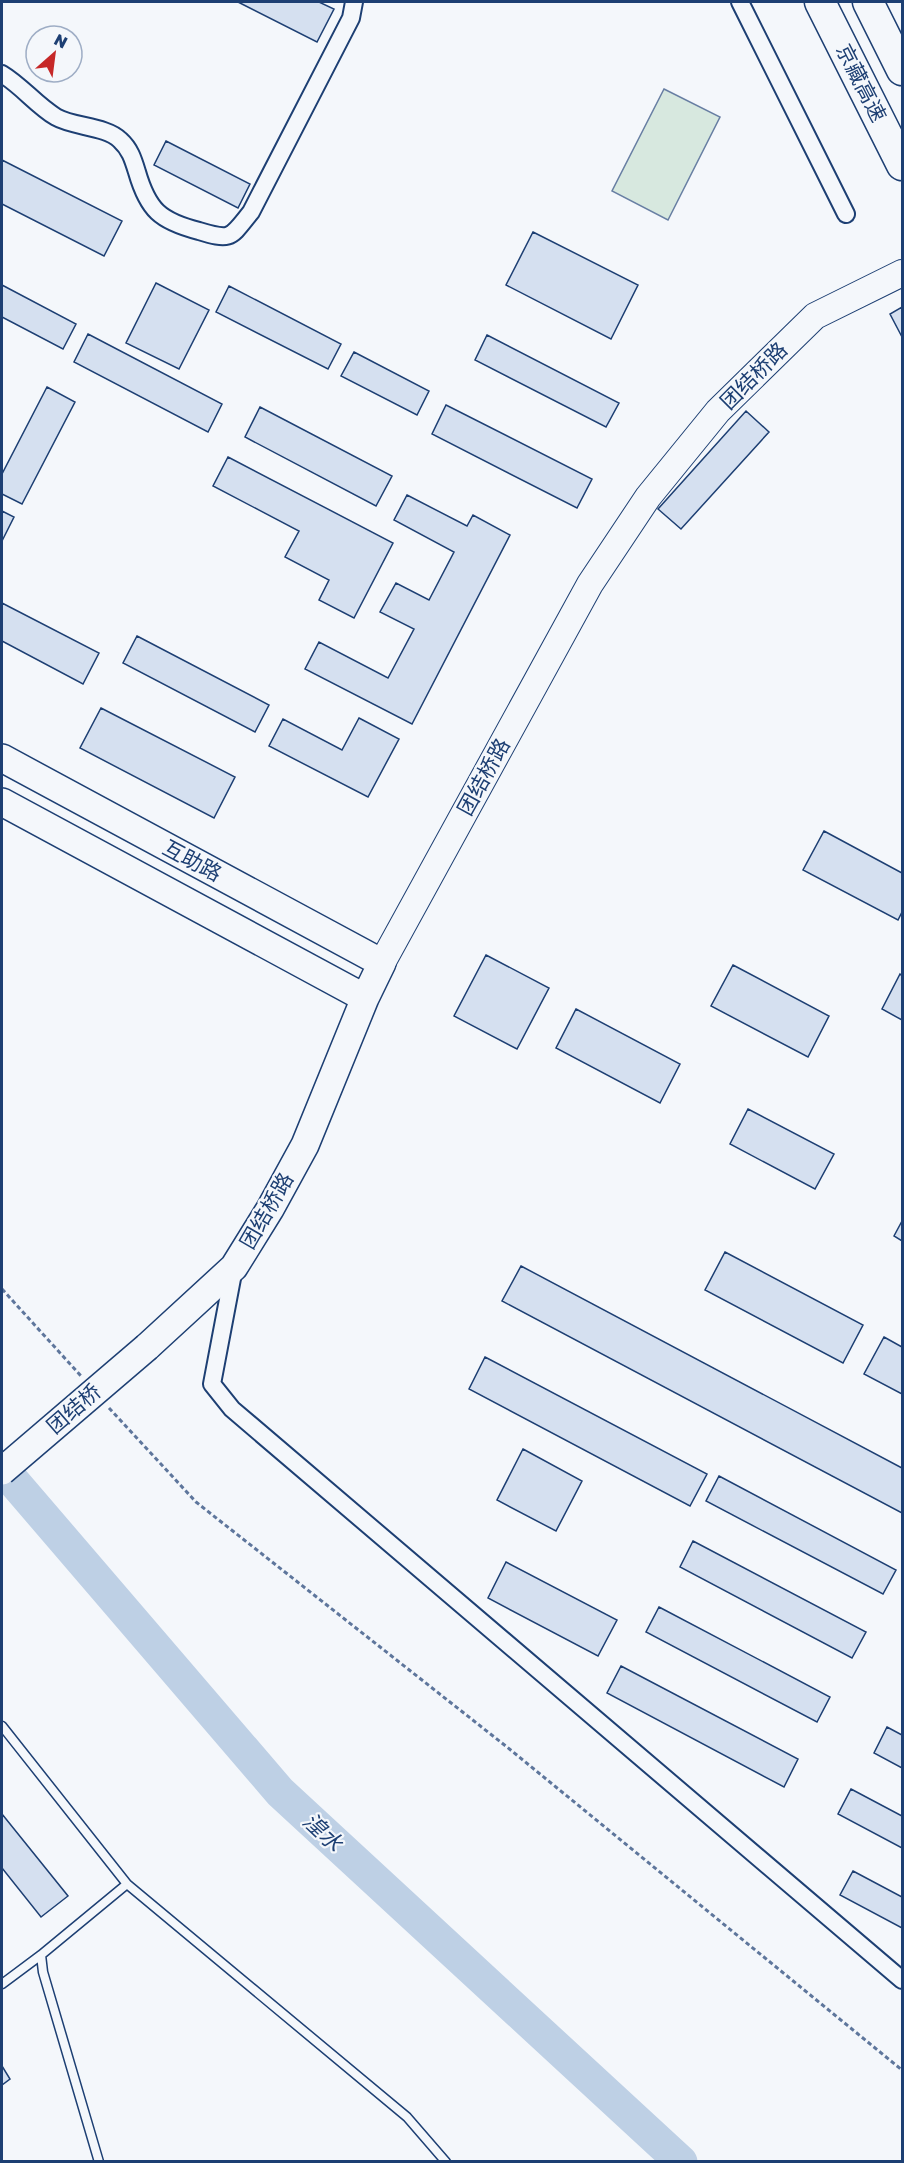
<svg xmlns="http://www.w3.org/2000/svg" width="904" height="2163" font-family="'Golos Text','Noto Sans SC',sans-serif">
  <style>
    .green { fill: #d7e8df; stroke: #687fa3; stroke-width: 1.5 }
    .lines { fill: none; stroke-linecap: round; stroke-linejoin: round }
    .river { stroke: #bed0e5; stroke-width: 33 }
    .building { fill: #d5e0f0; stroke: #1d3f73; stroke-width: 1.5 }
    .service-casing { stroke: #1d3f73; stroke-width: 11 }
    .minor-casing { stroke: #1d3f73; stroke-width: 20 }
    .primary-casing { stroke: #1d3f73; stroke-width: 28 }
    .trunk-casing { stroke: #1d3f73; stroke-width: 30 }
    .motorway-casing { stroke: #1d3f73; stroke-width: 33 }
    .path { stroke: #5e769c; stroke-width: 3; stroke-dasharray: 4.5 3; stroke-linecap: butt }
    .service { stroke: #f4f7fb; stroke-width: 8 }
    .minor { stroke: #f4f7fb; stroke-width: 16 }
    .primary { stroke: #f4f7fb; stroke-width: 26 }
    .trunk { stroke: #f4f7fb; stroke-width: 27 }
    .motorway { stroke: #f4f7fb; stroke-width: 30 }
    .trunk-bridge-casing { stroke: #1d3f73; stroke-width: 30; stroke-linecap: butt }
    .trunk-bridge { stroke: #f4f7fb; stroke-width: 27 }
    .labels { text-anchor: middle; stroke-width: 4.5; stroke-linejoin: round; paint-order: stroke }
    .street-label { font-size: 21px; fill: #1d3f73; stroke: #f4f7fb }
    .water-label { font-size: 22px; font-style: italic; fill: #1d3f73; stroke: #f4f7fb }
  </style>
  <rect width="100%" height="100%" fill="#f4f7fb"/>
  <path class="green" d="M664,89L720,117L668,220L612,191Z"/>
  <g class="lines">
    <path class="river" d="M2,1468L280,1792L681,2162"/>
  </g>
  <path class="building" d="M238,2H319L334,9L317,42Z
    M166,141L250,184L238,208L154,165Z
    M2,160L122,221L104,256L2,204Z
    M533,232L638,285L611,339L506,285Z
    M156,283L209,310L179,369L126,343Z
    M2,285L76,324L63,349L2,317Z
    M229,286L341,344L328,369L216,312Z
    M902,307V337L890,314Z
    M88,334L222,404L208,432L74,362Z
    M487,335L619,403L606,427L475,360Z
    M354,352L429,391L417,415L341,376Z
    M47,387L75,402L22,504L2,494V474Z
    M446,405L592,479L577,508L432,434Z
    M260,407L392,476L376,506L245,437Z
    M746,411L769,432L681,529L658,509Z
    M228,457L393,543L354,618L319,600L329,580L285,557L299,531L213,486Z
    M407,495L467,526L473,515L510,535L412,724L305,669L319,642L388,678L414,629L380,612L396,583L429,600L454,552L394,520Z
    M2,511L14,517L2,541Z
    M2,603L99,653L83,684L2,641Z
    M137,636L269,705L255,732L123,663Z
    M101,708L235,777L214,818L80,748Z
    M359,718L399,739L368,797L269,746L283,719L342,750Z
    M824,831L902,873V912L898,920L803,870Z
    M486,955L549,988L517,1049L454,1016Z
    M733,965L829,1016L808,1057L711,1006Z
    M900,974L902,976V1020L882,1009Z
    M576,1009L680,1064L660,1103L556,1048Z
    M748,1109L834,1154L815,1189L730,1144Z
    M902,1221V1241L894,1236Z
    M725,1252L863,1325L843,1363L705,1290Z
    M521,1266L902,1468V1513L502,1301Z
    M884,1337L902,1347V1394L864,1374Z
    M485,1357L707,1474L690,1506L469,1389Z
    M523,1449L582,1481L556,1531L497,1500Z
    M719,1476L896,1570L883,1594L706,1501Z
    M693,1541L866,1632L852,1658L680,1567Z
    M506,1562L617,1620L598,1656L488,1598Z
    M659,1607L830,1697L817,1722L646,1632Z
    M621,1666L798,1759L784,1787L607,1693Z
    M887,1727L902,1735V1768L874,1753Z
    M851,1789L902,1816V1848L838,1814Z
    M2,1814L68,1896L41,1917L2,1868Z
    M853,1871L902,1897V1928L840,1895Z
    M2,2066L10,2079L2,2085Z"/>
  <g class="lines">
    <g class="service-casing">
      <path id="service" d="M2,1726L127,1884L407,2117L446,2162
        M2,1984L41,1955
        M99,2162L43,1972L41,1955L127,1884"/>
    </g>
    <g class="minor-casing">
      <path id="minor" d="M740,2L846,214
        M2,74C22,86 36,105 56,117C73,127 106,126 120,140C130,149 133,159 137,172C148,210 160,221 199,231C232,241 230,238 251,212L351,18L354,2
        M234,1268L212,1384L232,1409L902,1980"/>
    </g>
    <g class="primary-casing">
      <path id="primary" d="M382,963L590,584L648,497L718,411L815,316L902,273"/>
    </g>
    <g class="trunk-casing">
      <path id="trunk" d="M2,758L382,963L365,998L305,1145L270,1209L234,1267L147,1347
        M2,802L365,998"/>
    </g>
    <g class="motorway-casing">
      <path id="motorway" d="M820,2L902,165
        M868,2L902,70"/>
    </g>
    <path class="path" d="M2,1289L81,1376
      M109,1408L196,1502L507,1747L902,2070"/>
    <use href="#service" class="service"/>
    <use href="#minor" class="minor"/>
    <use href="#primary" class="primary"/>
    <use href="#trunk" class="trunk"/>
    <use href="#motorway" class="motorway"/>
    <g class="trunk-bridge-casing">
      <path id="trunk-bridge" d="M2,1471L147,1347"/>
    </g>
    <use href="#trunk-bridge" class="trunk-bridge"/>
  </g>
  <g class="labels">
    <g class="street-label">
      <text transform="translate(861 83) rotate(63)" y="7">京藏高速</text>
      <text transform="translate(754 376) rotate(-45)" y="7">团结桥路</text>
      <text transform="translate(484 777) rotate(-61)" y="7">团结桥路</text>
      <text transform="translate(192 861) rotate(28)" y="7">互助路</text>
      <text transform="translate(267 1211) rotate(-60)" y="7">团结桥路</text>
      <text transform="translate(74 1409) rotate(-41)" y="7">团结桥</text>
    </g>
    <g class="water-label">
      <text transform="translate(323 1832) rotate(43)" y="8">湟水</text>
    </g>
  </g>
  <rect width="904" height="2163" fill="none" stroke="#1d3f73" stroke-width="6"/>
  <g transform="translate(54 54) rotate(28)"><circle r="28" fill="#f4f7fb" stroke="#9eadc5" stroke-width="1.5"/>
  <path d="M0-4.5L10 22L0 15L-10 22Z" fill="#c62828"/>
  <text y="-9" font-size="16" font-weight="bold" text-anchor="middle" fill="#1d3f73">N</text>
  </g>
</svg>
